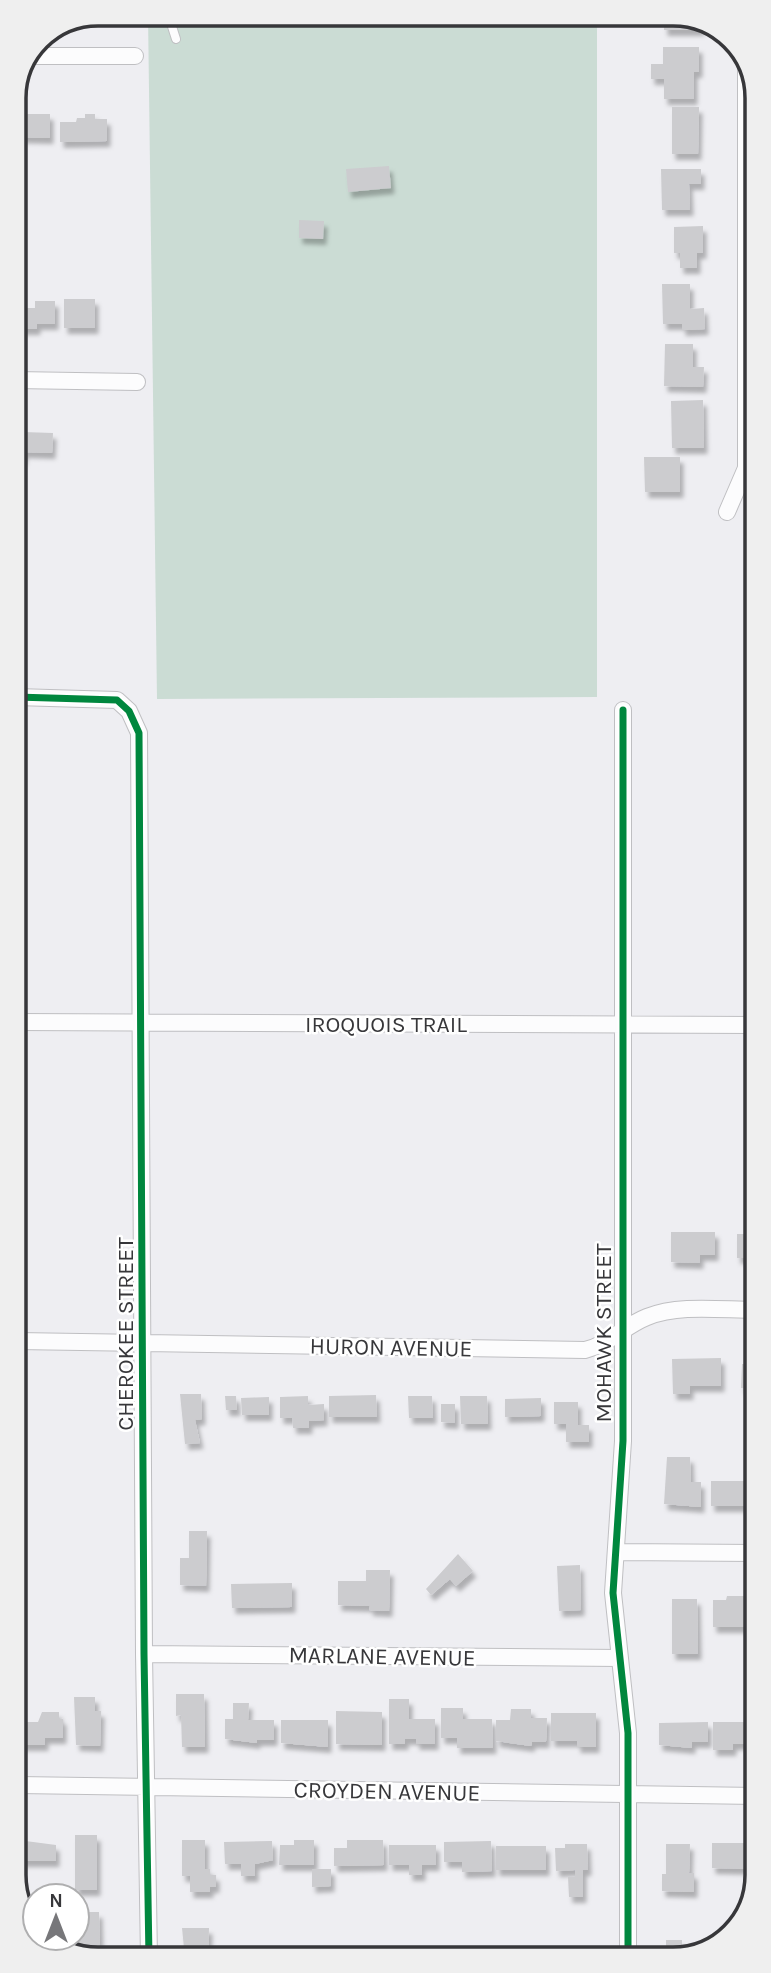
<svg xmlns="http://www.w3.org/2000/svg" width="771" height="1973" font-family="Karla,sans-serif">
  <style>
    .pitch { fill: #cbdcd4 }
    .building { fill: #cccccf; filter: url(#shadow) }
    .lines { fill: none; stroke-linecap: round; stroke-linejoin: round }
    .service-casing { stroke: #bfbfc2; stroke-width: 10 }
    .minor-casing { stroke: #bfbfc2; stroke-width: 18 }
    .service { stroke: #fcfcfd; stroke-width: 8 }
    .minor { stroke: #fcfcfd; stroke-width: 16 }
    .cycleway-casing { stroke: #fff; stroke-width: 11 }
    .cycleway { stroke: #00873e; stroke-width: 7 }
    .labels { text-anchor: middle; stroke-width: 5; stroke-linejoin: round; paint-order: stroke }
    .street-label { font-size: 23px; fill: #37373a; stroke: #fff }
    .rim { fill: none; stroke: #37373a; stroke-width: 3.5 }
  </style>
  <defs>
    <filter id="shadow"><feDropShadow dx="3.5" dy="6" stdDeviation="2" flood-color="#0004"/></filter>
  </defs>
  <rect width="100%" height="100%" fill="#eeeef2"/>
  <path class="pitch" d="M148,14H597V697L157,699Z"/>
  <path class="building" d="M664,14H679L701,23V30H664Z
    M663,47H699V72H694V99H664V79H651V64H663Z
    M672,107H699L698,154H672Z
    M19,114H50V138L14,137V119H19Z
    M85,114H95V119H107V141L60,142V122H76L77,118H85Z
    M389,166L391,188L348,192L346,169Z
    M661,169H701V184H689L690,210H662Z
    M299,220L324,221L323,239L299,238Z
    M703,226V253H697V268H680V253H674V227Z
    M662,284H690V309L704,308L705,329L682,330V324H663Z
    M64,299H95V328H64Z
    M35,301H55V324H37V329H15V308H35Z
    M665,344H693V367H704L703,387L664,386Z
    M703,400L704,448H672L671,401Z
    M23,432L53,433L52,453L24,452L23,460H15V440H23Z
    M644,457H680V492H645Z
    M747,1226H755L756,1264H751V1258H737V1234H747Z
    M671,1232H715V1255H700V1263L671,1262Z
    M721,1358V1386H690V1394H673L672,1359Z
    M742,1364H756V1388H741Z
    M180,1394H201L202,1419L195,1420L200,1443L185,1444Z
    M376,1395L377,1417H329V1396Z
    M225,1396H236L237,1410H226Z
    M308,1396V1405L324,1404V1420L309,1421V1428H293L292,1418H280V1397Z
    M408,1396H432L433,1418H409Z
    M460,1396H487L488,1424H461Z
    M269,1397V1415H242L241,1398Z
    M541,1398V1416L505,1417V1399Z
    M554,1402H578V1425H589V1442H566V1424H554Z
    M441,1404H455V1423L441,1422Z
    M667,1457H690L691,1482H701V1507L664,1504Z
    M711,1481H756V1506H711Z
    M189,1531H207L206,1586L180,1585V1558H189Z
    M458,1554L473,1571L456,1586L450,1579L431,1595L426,1589Z
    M580,1565L581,1610L559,1611L557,1566Z
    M366,1570H390L389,1611L369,1610L370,1606L338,1605V1581H366Z
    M292,1583V1607L232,1608L231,1584Z
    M727,1596H749V1600H756V1627H713V1600H726Z
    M672,1599H697L698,1654H672Z
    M176,1694H204L205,1747H182L181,1715L176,1716Z
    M74,1697H95V1711H101L100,1746L76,1745Z
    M389,1699H409V1719H435V1744H416V1739H405V1744H389Z
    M233,1703H249L248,1720H274V1740H257V1743L225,1739V1719H233Z
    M441,1708H463V1719H492L493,1748H457V1738H441Z
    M511,1709H531V1718H547L546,1742H532L531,1746L496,1741V1720H510Z
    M336,1711L382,1712V1745L336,1744Z
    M42,1712H59V1718L63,1719V1738H45V1745H18V1722H38Z
    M551,1713H596V1747H577V1741H551Z
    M281,1720H328V1747L281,1743Z
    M708,1722V1742H692V1748L659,1745V1723Z
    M713,1722H757V1744H733V1750H713Z
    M75,1835H97V1890H75Z
    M18,1840L56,1845V1861H18Z
    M182,1840H205V1869H210V1875H216V1887H210V1892H190V1876H182Z
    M294,1840H314V1865H279L280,1845H294Z
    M347,1840H383L384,1865L334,1866V1848H347Z
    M272,1841L273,1860L255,1864V1876H241V1864H225L224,1842Z
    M491,1841L492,1871L462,1872V1862H444V1842Z
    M712,1843H757V1869L712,1868Z
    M565,1844H587L588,1870H583V1897H569L568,1877H575V1870L556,1871L555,1848H565Z
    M666,1844H690L689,1873H694V1892L662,1891V1874H666Z
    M389,1845H436V1865H422V1875H409V1865H389Z
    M496,1846H546V1870H496Z
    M312,1869H331V1886L312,1887Z
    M77,1912H99L100,1949H95V1959L75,1952Z
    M182,1928H209L208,1958H185Z
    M666,1940H682V1955H666Z
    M313,1946H327L328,1957H313Z
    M262,1952V1958H227V1953Z"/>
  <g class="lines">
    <g class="service-casing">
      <path id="service" d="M168,14L176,39"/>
    </g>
    <g class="minor-casing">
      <path id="minor" d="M31,56H135
        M15,380L137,382
        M727,512L746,468V62
        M16,697L117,700L129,711L139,733L144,1654L149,1958
        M623,710V1441L613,1593L628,1733V1955
        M16,1022L755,1025
        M17,1341L585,1350C610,1344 624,1326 647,1317C679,1304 721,1310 756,1310
        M617,1552L756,1553
        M144,1654L620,1658
        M18,1785L757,1796"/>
    </g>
    <use href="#service" class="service"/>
    <use href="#minor" class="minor"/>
    <g class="cycleway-casing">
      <path id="cycleway" d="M16,697L117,700L129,711L139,733L144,1654L149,1958
        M623,710V1441L613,1593L628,1733V1955"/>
    </g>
    <use href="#cycleway" class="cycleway"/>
  </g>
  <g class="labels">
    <g class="street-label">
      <text x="386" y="1032">IROQUOIS TRAIL</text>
      <text transform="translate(603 1333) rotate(-90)" y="8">MOHAWK STREET</text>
      <text transform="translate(125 1334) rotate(-90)" y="8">CHEROKEE STREET</text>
      <text transform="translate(391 1347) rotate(1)" y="8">HURON AVENUE</text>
      <text transform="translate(382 1656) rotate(1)" y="8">MARLANE AVENUE</text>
      <text transform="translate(387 1791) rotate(1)" y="8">CROYDEN AVENUE</text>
    </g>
  </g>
  <path d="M0 0H771V1973H0ZM98 26H673A72 72 0 0 1 745 98V1875A72 72 0 0 1 673 1947H98A72 72 0 0 1 26 1875V98A72 72 0 0 1 98 26Z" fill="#efefef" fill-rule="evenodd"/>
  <path class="rim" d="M98 26H673A72 72 0 0 1 745 98V1875A72 72 0 0 1 673 1947H98A72 72 0 0 1 26 1875V98A72 72 0 0 1 98 26Z"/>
  <g transform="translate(56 1917)"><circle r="33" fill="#ffffff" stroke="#afafb0" stroke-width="2"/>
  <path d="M0-5L12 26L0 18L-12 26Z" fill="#77777a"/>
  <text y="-10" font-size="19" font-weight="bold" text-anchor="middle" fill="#37373a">N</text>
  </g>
</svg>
